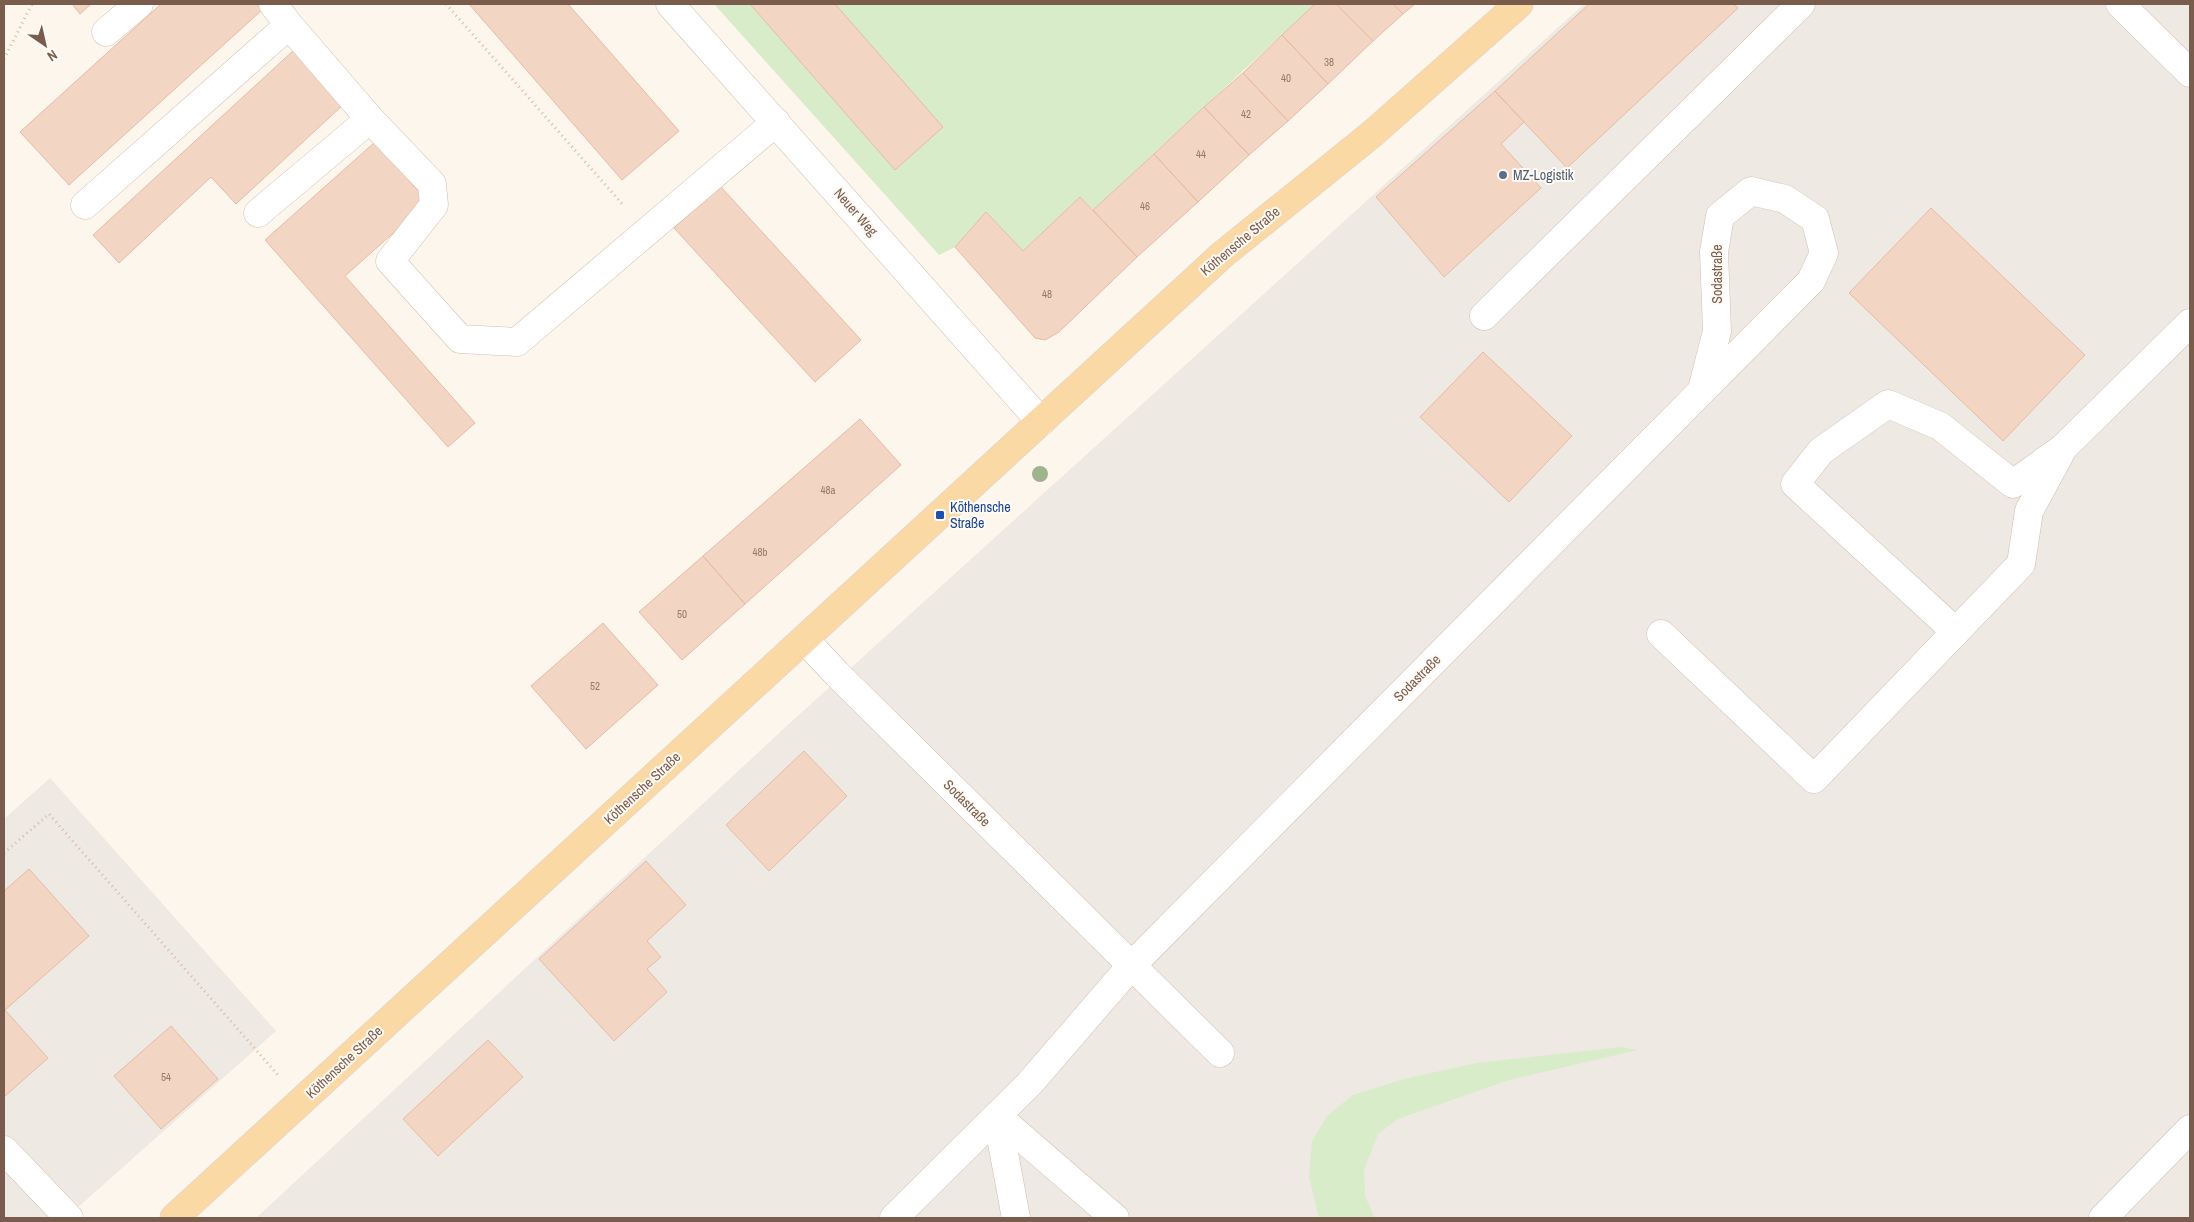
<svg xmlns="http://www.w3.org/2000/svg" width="2194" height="1222" font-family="'Archivo Narrow',sans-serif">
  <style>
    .industrial { fill: #efe9e4 }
    .green { fill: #d8ecc9 }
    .building { fill: #f3d5c3; stroke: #e6bba3 }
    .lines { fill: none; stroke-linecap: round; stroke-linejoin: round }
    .minor-casing { stroke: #d1beb0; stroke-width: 29 }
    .major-casing { stroke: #dad1cd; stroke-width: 29 }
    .path { stroke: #d9b8a5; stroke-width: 3; stroke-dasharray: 1 4; stroke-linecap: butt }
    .minor { stroke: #fff; stroke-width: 28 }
    .major { stroke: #fbd9a5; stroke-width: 28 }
    .tree { fill: #a0b28e }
    .service-dot { fill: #5c6f8a; stroke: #fffaf3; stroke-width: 2 }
    .transit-dot { fill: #1a4fb4; stroke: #fffaf3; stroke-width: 2 }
    .labels { text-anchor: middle; stroke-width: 4; stroke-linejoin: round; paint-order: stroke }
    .number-label { font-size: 11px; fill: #987a6a }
    .service-label { font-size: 14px; fill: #4e5e75; stroke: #fffaf3; text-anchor: start }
    .street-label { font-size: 14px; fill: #7a5c4d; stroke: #fffaf3 }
    .transit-label { font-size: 14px; fill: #164399; stroke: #fffaf3; text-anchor: start }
  </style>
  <rect width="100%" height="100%" fill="#fdf6ec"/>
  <path class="industrial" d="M1584,4H2190V1218H256L791,722Z
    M50,778L276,1031L66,1218H4V819Z"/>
  <path class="green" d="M714,4H1315L1093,210L1080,197L1023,251L986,212L955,247L939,255Z
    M1621,1047L1638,1050L1509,1080L1398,1119L1378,1134L1364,1170L1365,1196L1375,1218H1319L1309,1177L1312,1141L1327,1116L1353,1095L1404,1079L1476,1063Z"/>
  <path class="building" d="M72,4H91L80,14Z
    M161,4H256L262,10L69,185L20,132Z
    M469,4H568L679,131L622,180Z
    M750,4H835L943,127L895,170Z
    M1315,4H1336L1373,41L1328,84L1282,35Z
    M1336,4H1393L1403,14L1373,41Z
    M1393,4H1415L1403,14Z
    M1589,4H1734L1738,8L1567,168L1495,91Z
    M1282,35L1328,84L1288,121L1243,73Z
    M294,50L344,104L236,204L211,177L119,263L93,235Z
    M1243,73L1288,121L1249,155L1204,107Z
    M1495,91L1524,122L1501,144L1541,188L1444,277L1376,197Z
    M1204,107L1249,155L1198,202L1154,154Z
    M375,142L428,202L345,276L475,423L448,447L265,240Z
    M1154,154L1198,202L1137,257L1093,210Z
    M720,186L861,340L815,382L674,228Z
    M1080,197L1137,257L1059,332L1045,340L1035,338L955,247L986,212L1023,251Z
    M1931,208L2085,355L2003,441L1849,293Z
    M1483,352L1572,436L1509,502L1420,417Z
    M860,419L901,465L745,604L703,556Z
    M703,556L745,604L682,660L639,612Z
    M603,623L658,685L586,749L531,686Z
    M804,751L847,796L769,871L726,825Z
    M646,861L686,905L647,941L661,957L647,969L667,992L614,1041L539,959Z
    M29,869L89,936L5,1010L48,1058L4,1097V891Z
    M171,1026L218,1079L161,1129L114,1076Z
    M488,1040L523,1077L438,1156L403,1119Z"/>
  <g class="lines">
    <g class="minor-casing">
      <path id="minor" d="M670,4L1041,422
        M2120,4L2190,73
        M106,32L139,4
        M370,119L432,184L434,205L390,261L460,339L517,342L776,122
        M85,205L289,25
        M258,213L370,119L289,25L273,4
        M1484,316L1801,4
        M1956,632L1795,484L1821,451L1888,404L1940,426L2013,484L2063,448L2190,323
        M1661,634L1814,779L2021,564L2029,511L2060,454
        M804,639L837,674L1220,1053
        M997,1116L1115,1218
        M997,1116L1016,1218
        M4,1150L69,1218
        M894,1218L1030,1083L1131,966L1811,281L1824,253L1815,219L1785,199L1751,191L1720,216L1714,252L1717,331L1702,390
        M2103,1218L2190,1129"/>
    </g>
    <g class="major-casing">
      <path id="major" d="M174,1218L1222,255L1372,134L1519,4"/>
    </g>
    <path class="path" d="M446,4L624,206
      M4,59L32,4
      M4,853L49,814L278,1075"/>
    <use href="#minor" class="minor"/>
    <use href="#major" class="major"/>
  </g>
  <circle class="tree" cx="1040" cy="474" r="8"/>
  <circle class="service-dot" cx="1503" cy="175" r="5"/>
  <rect class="transit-dot" x="935" y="510" width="10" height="10" rx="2.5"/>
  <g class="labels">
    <g class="number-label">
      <text x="1329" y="66">38</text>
      <text x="1286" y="82">40</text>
      <text x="1246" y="118">42</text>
      <text x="1201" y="158">44</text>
      <text x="1145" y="210">46</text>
      <text x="1047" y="298">48</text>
      <text x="828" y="494">48a</text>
      <text x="760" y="556">48b</text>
      <text x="682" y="618">50</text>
      <text x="595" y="690">52</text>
      <text x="166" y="1081">54</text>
    </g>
    <g class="service-label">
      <text x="1513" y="180">MZ-Logistik</text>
    </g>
    <g class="street-label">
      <text transform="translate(856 212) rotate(49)" y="5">Neuer Weg</text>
      <text transform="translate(1240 241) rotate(-40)" y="5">Köthensche Straße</text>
      <text transform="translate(1717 274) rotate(-90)" y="5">Sodastraße</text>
      <text transform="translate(1417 678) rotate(-45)" y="5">Sodastraße</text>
      <text transform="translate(642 788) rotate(-43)" y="5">Köthensche Straße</text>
      <text transform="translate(967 803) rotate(45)" y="5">Sodastraße</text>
      <text transform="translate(344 1062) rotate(-43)" y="5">Köthensche Straße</text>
    </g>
    <g class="transit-label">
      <text x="950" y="512">Köthensche<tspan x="950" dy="16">Straße</tspan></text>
    </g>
  </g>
  <rect width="2194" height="1222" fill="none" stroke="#7a5c4d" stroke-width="10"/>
  <g transform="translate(45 45) rotate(146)" stroke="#fffaf3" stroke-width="4" paint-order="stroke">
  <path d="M0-4L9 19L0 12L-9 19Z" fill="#7a5c4d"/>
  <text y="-8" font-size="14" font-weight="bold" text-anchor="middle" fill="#7a5c4d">N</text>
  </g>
</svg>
